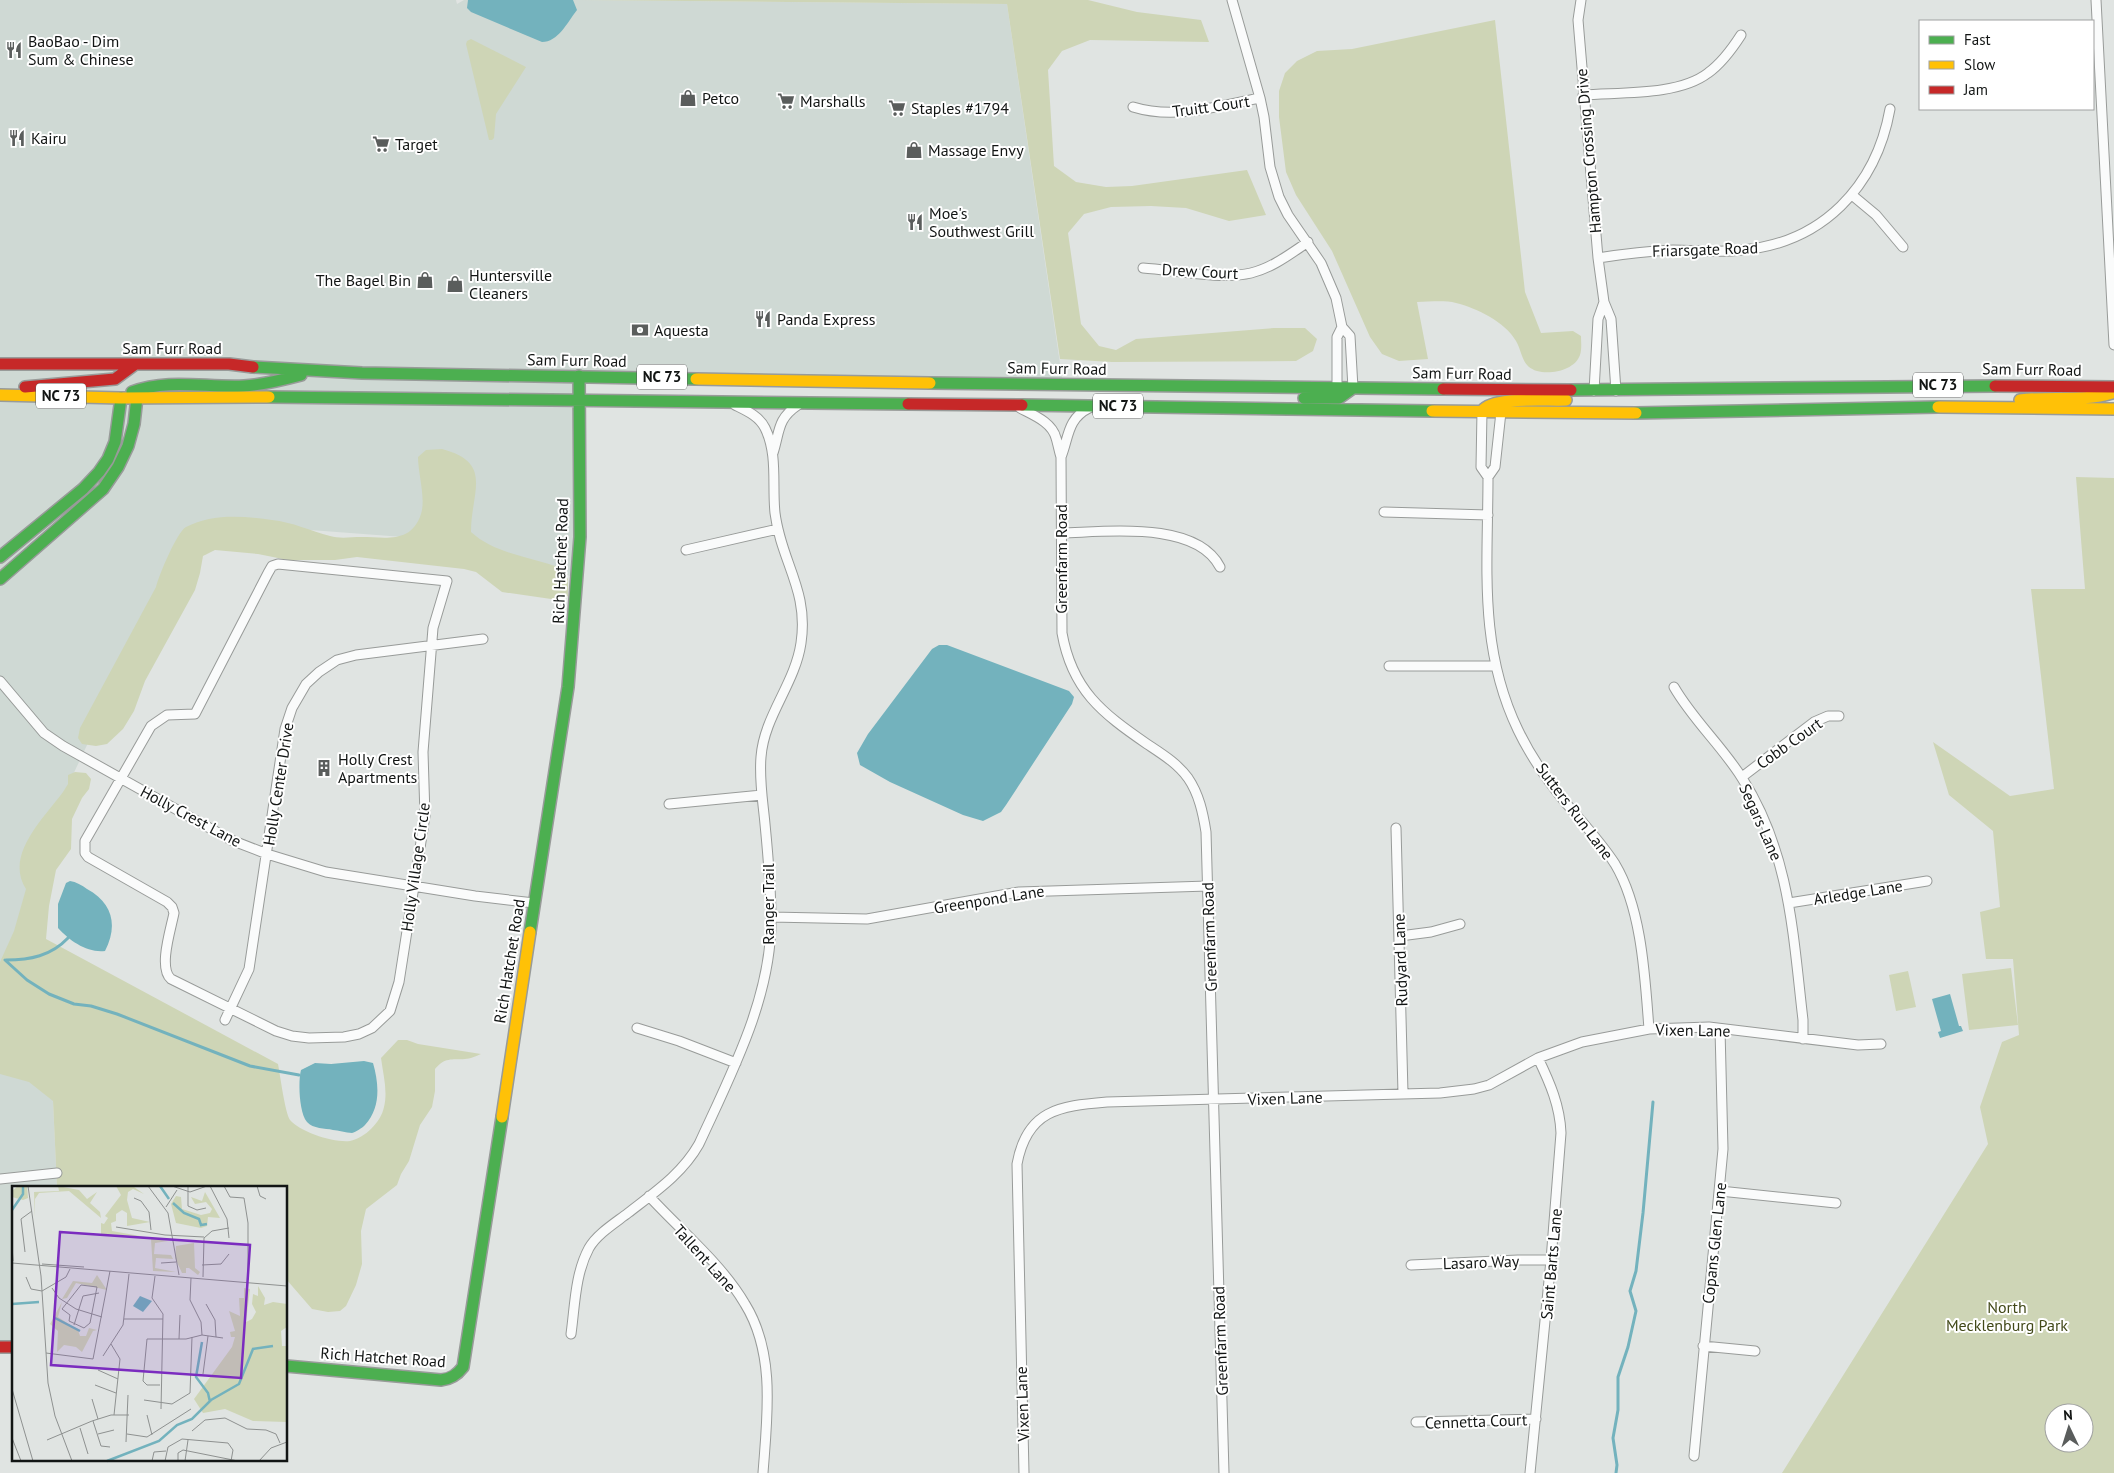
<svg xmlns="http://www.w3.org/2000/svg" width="2114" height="1473" font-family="'PT Sans',sans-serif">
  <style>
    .built { fill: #cfd9d4 }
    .green { fill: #ced5b6; fill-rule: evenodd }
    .water { fill: #73b2bd }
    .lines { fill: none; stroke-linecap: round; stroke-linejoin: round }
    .stream { stroke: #73b2bd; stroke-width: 3 }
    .street-casing { stroke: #989b99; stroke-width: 11 }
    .fast-casing { stroke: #989b99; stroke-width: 14 }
    .slow-casing { stroke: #989b99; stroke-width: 14 }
    .jam-casing { stroke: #989b99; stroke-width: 14 }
    .street { stroke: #fafbfb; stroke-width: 9 }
    .fast { stroke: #4caf50; stroke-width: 11 }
    .slow { stroke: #ffc107; stroke-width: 11 }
    .jam { stroke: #c62828; stroke-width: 11 }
    .labels { text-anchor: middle; stroke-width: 4; stroke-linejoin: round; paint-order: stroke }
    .shield { fill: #fff; stroke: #595b5a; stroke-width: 1 }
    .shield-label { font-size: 15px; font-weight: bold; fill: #121514 }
    .poi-label { font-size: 16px; fill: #121514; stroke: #fff; text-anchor: start }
    .street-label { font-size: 16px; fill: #121514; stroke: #fff }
    .park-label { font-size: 16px; fill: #424919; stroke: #fff }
    .inset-river { fill: none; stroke: #73b2bd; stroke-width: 2.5 }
    .inset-road { fill: none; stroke: #8e9190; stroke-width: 1 }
    .view { fill: #7b2cbf; fill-opacity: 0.15; stroke: #7b2cbf; stroke-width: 2.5 }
    .inset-edge { fill: none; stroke: #121514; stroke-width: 2.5 }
  </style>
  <rect width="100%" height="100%" fill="#e0e4e2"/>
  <path class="built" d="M0,0H456L457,4L464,0H581L1007,4L1063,384L579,376L577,578L456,541L216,523L174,561L70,781L42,868L57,1187H14V1348H0Z"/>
  <path class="green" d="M581,0H1088L1137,12L1201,20L1209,42L1090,40L1062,51L1048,70L1054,166L1076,182L1106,187L1132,186L1247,170L1266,215L1229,221L1186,208L1151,206L1111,207L1084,214L1068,233L1081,324L1099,346L1116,350L1136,339L1274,328H1305L1317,339L1313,351L1296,361L1112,362L1060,359L1007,4Z
    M1495,20L1525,292L1541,333L1573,331L1581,336C1581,341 1582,349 1580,355C1575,370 1551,375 1537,371C1521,366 1523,353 1516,341C1505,322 1477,308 1456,303C1444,300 1429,302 1417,302L1428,359L1399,361L1382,354L1370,337L1332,251L1296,195L1286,172L1279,117V91L1285,73L1297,61L1317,51L1352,49Z
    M471,39L526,67L496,114L494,138L492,140H489L466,44L467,41Z
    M442,449C494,463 471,491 471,532C495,554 531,557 561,568L568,579V596L558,600L502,592L476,572L464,569L357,557L335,560H288L258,554L215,550L203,556L200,573L195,590L145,681L134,711L123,729L107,744L96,746L82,744L78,738L80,728L156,587C159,575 177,532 186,527C212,513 244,516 272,520C292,522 311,531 330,536C340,539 351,537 361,537C386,537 411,544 421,514C426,499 418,473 418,457L426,450Z
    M2076,477L2114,478V1473H1782L1988,1144L1980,1107L2002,1042L2019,1035L2013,959H1986L1980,912L2000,907L1993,831L1949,795L1933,742L2010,796L2054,789L2031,589H2085ZM2054,1413H2084V1443H2054Z
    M75,772L86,773L91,779L89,789L82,798L72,819L71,849L56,870L49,906L46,939L278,1064C280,1074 285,1113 290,1120C300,1132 334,1143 350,1141C365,1138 381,1122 384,1107C388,1091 383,1074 381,1058L398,1040H407L418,1044L481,1054C476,1056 470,1059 465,1059C451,1060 445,1057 435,1069V1091L432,1107L420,1125L409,1161L401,1174L397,1185L366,1209L361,1231L362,1264L356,1285L346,1306L340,1311L328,1312L312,1309L286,1279V1187H57L53,1101L29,1082L0,1074V962L14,931L26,889C4,855 44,818 63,792L68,784V775Z
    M2011,968L2018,1025L1969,1030L1962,974Z
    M1908,971L1916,1007L1896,1011L1889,975Z"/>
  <path class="water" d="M468,0H573L577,10C567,23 558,42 542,42L471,12L467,8Z
    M939,645H947L1069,691L1074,697L1072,704L1006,805L1001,812L983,821L963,815L890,782L860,765L857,753L868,734L932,649Z
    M70,881C76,882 82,885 87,889C113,903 118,926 105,951C87,953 70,941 58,928V904L66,883Z
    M1950,994L1959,1026H1961L1963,1031L1940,1038L1938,1032L1941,1031L1932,999Z
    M364,1061L373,1063C379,1084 381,1108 365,1125C362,1128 356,1132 352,1133C346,1133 338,1130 333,1130C325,1128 313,1129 307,1122C299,1113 298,1081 301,1070L315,1063L331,1064Z"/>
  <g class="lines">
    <path class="stream" d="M5,960L27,980L49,994L74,1004L91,1006L117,1014L250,1066L299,1075
      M6,960C30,960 51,956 68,938
      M1616,1473L1617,1465L1613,1438L1618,1410V1377L1628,1347L1636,1311L1630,1291L1636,1271L1643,1213L1653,1102"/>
    <g class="street-casing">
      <path id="street" d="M1232,0L1260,98L1264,117L1270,167L1279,197L1288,215L1321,263L1336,298L1342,327L1350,336L1353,388
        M1581,0L1578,20L1598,258L1604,302L1611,319L1616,391
        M2096,0L2114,345
        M1583,95C1620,92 1678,96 1708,73C1722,63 1732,49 1741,35
        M1133,107C1175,120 1218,106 1260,98
        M1852,195L1876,215L1903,247
        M1598,258C1623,254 1648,251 1673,250C1696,250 1719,253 1742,250C1822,243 1876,187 1890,109
        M1143,268C1174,270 1221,280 1251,273C1272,268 1290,254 1308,242
        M1337,387V337L1342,327
        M1594,391L1598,319L1604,302
        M1020,408C1033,415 1052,422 1056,438C1058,444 1059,451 1061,457L1062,633C1072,690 1102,713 1147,744C1162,754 1177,763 1188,778C1199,794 1203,813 1206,832L1224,1473
        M1482,411L1481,467L1488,477C1488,565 1478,647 1518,730C1530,755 1547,780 1565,802C1582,822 1601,842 1615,864C1642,909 1645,978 1649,1029
        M773,453C780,431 777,419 798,405
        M1061,457C1069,437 1067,419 1089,408
        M1488,477L1495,467L1501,412
        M1384,512L1488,515
        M1062,533C1105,532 1196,520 1220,567
        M686,550L778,529
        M278,564L447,581L433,628L423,752L425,816L399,982L390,1011L372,1028L359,1034L344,1037L309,1038L292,1036L276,1031L171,979C158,968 171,929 174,913L172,907L167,902L88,857L85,853V841L151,726L167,715L195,714L268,573L272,566Z
        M1389,666H1496
        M0,681L44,733L63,746L231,840L267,854L326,872L475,896L534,903
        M1674,687C1693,720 1722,746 1742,778C1790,853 1793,935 1803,1020V1039
        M1742,777L1814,722L1828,716H1839
        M669,804L762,795
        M1396,828L1403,1093
        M1789,903L1927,881
        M771,917L867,919L1019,892L1208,886
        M1400,936L1431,932L1460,924
        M225,1020L249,969L285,729L292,708L306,684L319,672L337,660L356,655L483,639
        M637,1028L679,1041L736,1063
        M0,1179L57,1173
        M1720,1191L1836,1203
        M649,1196C681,1231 721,1263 745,1304C776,1354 767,1418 763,1473
        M1411,1265L1518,1260H1551
        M571,1334C575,1305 575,1274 589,1248C597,1234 615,1223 628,1213C655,1192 682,1174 699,1144C731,1074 772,997 771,918C771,887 768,855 765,824C763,802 759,780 761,757C764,716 795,684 801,643C809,590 781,562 775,513C772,486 778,454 765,428C759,416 747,411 735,405
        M1703,1346L1755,1351
        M1416,1422L1536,1419
        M1694,1456L1723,1149L1720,1029
        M1024,1473L1017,1164C1027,1110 1059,1106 1107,1102L1440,1093L1474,1089L1489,1085L1538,1058L1582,1042L1649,1029L1709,1027L1858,1045L1881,1044
        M1530,1473L1551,1260L1561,1133C1560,1106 1550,1083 1538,1058"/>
    </g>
    <g class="fast-casing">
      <path id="fast" d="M253,367L362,373L696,379
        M930,383L1443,389
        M1571,390L1995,386
        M132,392C169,378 206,388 244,386C263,385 282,380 301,375
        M269,397L908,404
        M1304,398H1339L1353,388
        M1022,405L1432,411
        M1636,413L1938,407
        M0,557L83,489L99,472L108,459L115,442L121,398
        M0,579L103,489L118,467L128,446L134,424L137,397
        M530,932L568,687L580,537L579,376
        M286,1366L441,1380C451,1379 457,1375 463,1367L502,1117"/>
    </g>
    <g class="slow-casing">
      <path id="slow" d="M696,379L930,383
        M0,395L121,398L269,397
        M2020,400C2050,396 2083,402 2112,393L2114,389
        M1938,407L2114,409
        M1432,411L1636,413
        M1482,411C1494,396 1546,401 1566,400
        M502,1117L530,932"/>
    </g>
    <g class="jam-casing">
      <path id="jam" d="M0,364H229L253,367
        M1995,386L2114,387
        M25,387L115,379L134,365
        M1443,389L1571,390
        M908,404L1022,405
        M0,1347H14"/>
    </g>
    <use href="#street" class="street"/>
    <use href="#fast" class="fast"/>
    <use href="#slow" class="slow"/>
    <use href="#jam" class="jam"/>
  </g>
  <defs>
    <g id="restaurant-bare" transform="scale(1.35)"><path d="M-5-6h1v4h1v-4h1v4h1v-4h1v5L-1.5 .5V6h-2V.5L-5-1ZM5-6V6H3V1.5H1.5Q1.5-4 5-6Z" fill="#5a5d5c" stroke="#fff" stroke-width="2.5" paint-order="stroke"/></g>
    <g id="shop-bare" transform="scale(1.35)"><path d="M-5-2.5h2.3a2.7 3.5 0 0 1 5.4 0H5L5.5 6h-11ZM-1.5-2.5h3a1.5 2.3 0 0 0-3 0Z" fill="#5a5d5c" stroke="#fff" stroke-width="2.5" paint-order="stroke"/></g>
    <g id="supermarket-bare" transform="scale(1.35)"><path d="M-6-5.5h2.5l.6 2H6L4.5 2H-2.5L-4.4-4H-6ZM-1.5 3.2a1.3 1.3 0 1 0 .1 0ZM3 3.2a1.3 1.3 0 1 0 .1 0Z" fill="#5a5d5c" stroke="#fff" stroke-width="2.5" paint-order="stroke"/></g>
    <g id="bank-bare" transform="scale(1.35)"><path d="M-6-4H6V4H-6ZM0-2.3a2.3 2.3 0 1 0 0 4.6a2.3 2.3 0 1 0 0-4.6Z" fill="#5a5d5c" stroke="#fff" stroke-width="2.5" paint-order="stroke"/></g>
    <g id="building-bare" transform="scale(1.35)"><path d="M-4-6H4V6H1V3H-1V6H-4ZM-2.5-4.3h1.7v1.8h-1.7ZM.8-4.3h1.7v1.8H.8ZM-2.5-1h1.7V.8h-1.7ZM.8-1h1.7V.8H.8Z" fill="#5a5d5c" stroke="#fff" stroke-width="2.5" paint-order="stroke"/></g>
  </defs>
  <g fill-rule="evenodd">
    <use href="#restaurant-bare" x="14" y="50"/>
    <use href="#shop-bare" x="688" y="98"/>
    <use href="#supermarket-bare" x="786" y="101"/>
    <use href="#supermarket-bare" x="897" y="108"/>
    <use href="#restaurant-bare" x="17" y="138"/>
    <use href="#supermarket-bare" x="381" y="144"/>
    <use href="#shop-bare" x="914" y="150"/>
    <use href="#restaurant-bare" x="915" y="222"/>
    <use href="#shop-bare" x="425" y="280"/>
    <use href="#shop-bare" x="455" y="284"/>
    <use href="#restaurant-bare" x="763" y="319"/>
    <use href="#bank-bare" x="640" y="330"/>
    <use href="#building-bare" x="324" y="768"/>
  </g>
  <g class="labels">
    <g class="shield">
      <rect x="637" y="364.5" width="50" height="25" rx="4"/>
      <rect x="1913" y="372.5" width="50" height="25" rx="4"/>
      <rect x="36" y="383.5" width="50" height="25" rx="4"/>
      <rect x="1093" y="393.5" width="50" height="25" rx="4"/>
    </g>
    <g class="shield-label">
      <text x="662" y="382">NC 73</text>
      <text x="1938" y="390">NC 73</text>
      <text x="61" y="401">NC 73</text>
      <text x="1118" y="411">NC 73</text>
    </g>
    <g class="poi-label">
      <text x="28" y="47">BaoBao - Dim<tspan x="28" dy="18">Sum &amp; Chinese</tspan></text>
      <text x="702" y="104">Petco</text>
      <text x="800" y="107">Marshalls</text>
      <text x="911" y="114">Staples #1794</text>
      <text x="31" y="144">Kairu</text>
      <text x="395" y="150">Target</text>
      <text x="928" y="156">Massage Envy</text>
      <text x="929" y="219">Moe's<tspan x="929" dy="18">Southwest Grill</tspan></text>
      <text x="469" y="281">Huntersville<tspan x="469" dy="18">Cleaners</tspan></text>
      <text x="411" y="286" text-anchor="end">The Bagel Bin</text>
      <text x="777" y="325">Panda Express</text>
      <text x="654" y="336">Aquesta</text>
      <text x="338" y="765">Holly Crest<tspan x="338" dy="18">Apartments</tspan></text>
    </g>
    <g class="street-label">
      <text transform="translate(1211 106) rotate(-8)" y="6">Truitt Court</text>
      <text transform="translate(1588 151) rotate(-95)" y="6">Hampton Crossing Drive</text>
      <text transform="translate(1705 249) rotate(-2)" y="6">Friarsgate Road</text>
      <text transform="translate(1200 271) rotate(3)" y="6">Drew Court</text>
      <text x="172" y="354">Sam Furr Road</text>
      <text transform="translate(577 360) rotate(1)" y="6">Sam Furr Road</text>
      <text transform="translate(1057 368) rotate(1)" y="6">Sam Furr Road</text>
      <text transform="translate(2032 369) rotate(1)" y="6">Sam Furr Road</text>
      <text transform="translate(1462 373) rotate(1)" y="6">Sam Furr Road</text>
      <text transform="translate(1061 559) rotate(-90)" y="6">Greenfarm Road</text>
      <text transform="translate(560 561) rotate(-88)" y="6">Rich Hatchet Road</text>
      <text transform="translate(1789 743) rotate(-35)" y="6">Cobb Court</text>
      <text transform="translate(278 784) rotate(-81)" y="6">Holly Center Drive</text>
      <text transform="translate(1575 811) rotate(53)" y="6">Sutters Run Lane</text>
      <text transform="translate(191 816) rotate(28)" y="6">Holly Crest Lane</text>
      <text transform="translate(1761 822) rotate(66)" y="6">Segars Lane</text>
      <text transform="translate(415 867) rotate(-82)" y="6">Holly Village Circle</text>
      <text transform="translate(1858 892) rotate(-9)" y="6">Arledge Lane</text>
      <text transform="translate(989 899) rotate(-9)" y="6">Greenpond Lane</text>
      <text transform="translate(768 904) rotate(-90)" y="6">Ranger Trail</text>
      <text transform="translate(1209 937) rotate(-92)" y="6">Greenfarm Road</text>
      <text transform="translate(1400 960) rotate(-92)" y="6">Rudyard Lane</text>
      <text transform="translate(509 961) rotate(-81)" y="6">Rich Hatchet Road</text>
      <text transform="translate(1693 1030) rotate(1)" y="6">Vixen Lane</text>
      <text transform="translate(1285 1098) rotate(-2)" y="6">Vixen Lane</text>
      <text transform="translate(1714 1243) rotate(-84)" y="6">Copans Glen Lane</text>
      <text transform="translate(705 1258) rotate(48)" y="6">Tallent Lane</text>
      <text transform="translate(1481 1262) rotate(-2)" y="6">Lasaro Way</text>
      <text transform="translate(1551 1264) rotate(-85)" y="6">Saint Barts Lane</text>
      <text transform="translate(1220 1341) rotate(-92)" y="6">Greenfarm Road</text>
      <text transform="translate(383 1357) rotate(4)" y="6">Rich Hatchet Road</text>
      <text transform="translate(1022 1404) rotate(-92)" y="6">Vixen Lane</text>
      <text transform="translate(1476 1421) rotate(-2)" y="6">Cennetta Court</text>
    </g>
    <g class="park-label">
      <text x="2007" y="1313">North<tspan x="2007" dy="18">Mecklenburg Park</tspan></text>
    </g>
  </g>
  <g transform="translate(12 1186)">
    <rect width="275" height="275" fill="#e0e4e2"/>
    <path d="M6,0H15L16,12L11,14L0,11V5ZM46,0L67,4L75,13L85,6L78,17L88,26L89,32L57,5L27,7L23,13V32L22,6L47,5ZM104,0L122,1L132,8L121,3L116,6L115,14L120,32L138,36L115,40V27L110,24L104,28V35L99,37L100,45L156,55L143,57L142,68L159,69L161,73L144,72L143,82L164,86L141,85L139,53L89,49V37L92,38L96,32L93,30L109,9ZM193,6L208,32L196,31L195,40L189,42L164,37L159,18L164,10L169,11L170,23L189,29L198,27L200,23L194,16L183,18L179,11L190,15ZM182,57L183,82L188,86L186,89L177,82H174V87H170L163,72L164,60ZM85,89L95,104L64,97L55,112L50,113L61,95L80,97ZM246,100L253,112L252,119L261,116L275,118V141L269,145L270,160H275V236L241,235L213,223L191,227L182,213L220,161L223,151H219L218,146L223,145L217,125L228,130L227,112H232V102L238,103L234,136L240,133L244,126L240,118L241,108L246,110ZM50,116L46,131L66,144L68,150H74L77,142L85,144L81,145L70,166L64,161L52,159L45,166L46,145L38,138Z" fill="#ced5b6"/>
    <path d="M128,110L140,115L131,126L121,120Z" fill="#73b2bd"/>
    <path class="inset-river" d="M148,0L157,13M161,17L172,27L187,33L189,39L195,38M0,24L11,8V0M0,118L27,116M43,132L68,145M190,156L184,191L196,207L198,216M95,275L147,255L165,239L180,233L199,214L227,198L241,163L261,160"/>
    <path class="inset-road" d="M16,0L29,90L36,197L43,230L60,275M136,0L156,27L167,89M160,0L178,6L195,0M176,0V20L185,24L194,22M198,0L215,33L217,52M212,0L218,11L232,12L236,37V94M245,0L248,10L254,13M122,12L129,15L137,26L139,44M154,21L165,4M104,41L153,49L192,51M0,59L1,75M13,66L9,33L20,25M0,77L275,100M149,77L164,76M30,78L72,81M190,79L209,78L217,68M143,90L140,112L151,128L149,223M14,91L19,103L30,105M191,91L192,52L200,45L217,42M179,92L178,114L189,136L190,149M69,99L85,101L78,137L72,142L57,135L58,129L50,123ZM40,102L47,112L64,123L90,131M30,105L54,91L58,83M194,118L203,134L204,151M112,133H151M62,139L71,110L87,107M167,153L168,129M99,158L108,173L102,229M34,167L81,173L98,85M91,170L111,139L117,88M86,184L106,193M191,188L196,150M83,199L104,207M148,199H135L131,195L135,153H174L190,149L211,152M0,203L21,275M80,213L86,233M132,214L160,218L178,207L180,151M135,229L140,249M81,235L89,260L98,261M68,242L76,268M180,245L193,234L213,232L235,243L254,244L264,248L268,257M86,248L102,244M115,248L135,251L179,223M0,252L9,275M35,254L80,235L99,229H117M114,256L116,209M140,275L142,266L154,265M153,275L156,261L170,253L216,257L221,264L219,275M166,275V267L171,264L226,275M173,275L176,254M247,275L259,262L275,256"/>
    <path class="view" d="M48,46L238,59L229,192L39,179Z"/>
    <rect width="275" height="275" class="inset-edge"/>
  </g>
  <rect x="1919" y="20" width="175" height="90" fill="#ffffff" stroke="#a0a1a1"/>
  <rect x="1929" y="36" width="25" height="8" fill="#4caf50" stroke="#a0a1a1"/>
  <text x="1964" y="45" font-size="15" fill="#121514">Fast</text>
  <rect x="1929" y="61" width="25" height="8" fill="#ffc107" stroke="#a0a1a1"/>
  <text x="1964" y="70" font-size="15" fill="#121514">Slow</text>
  <rect x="1929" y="86" width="25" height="8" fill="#c62828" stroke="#a0a1a1"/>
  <text x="1964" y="95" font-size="15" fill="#121514">Jam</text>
  <g transform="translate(2069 1428) rotate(356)"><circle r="24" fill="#ffffff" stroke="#a0a1a1"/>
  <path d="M0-4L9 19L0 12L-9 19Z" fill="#5a5d5c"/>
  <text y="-8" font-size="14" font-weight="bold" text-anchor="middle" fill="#121514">N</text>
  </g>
</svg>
